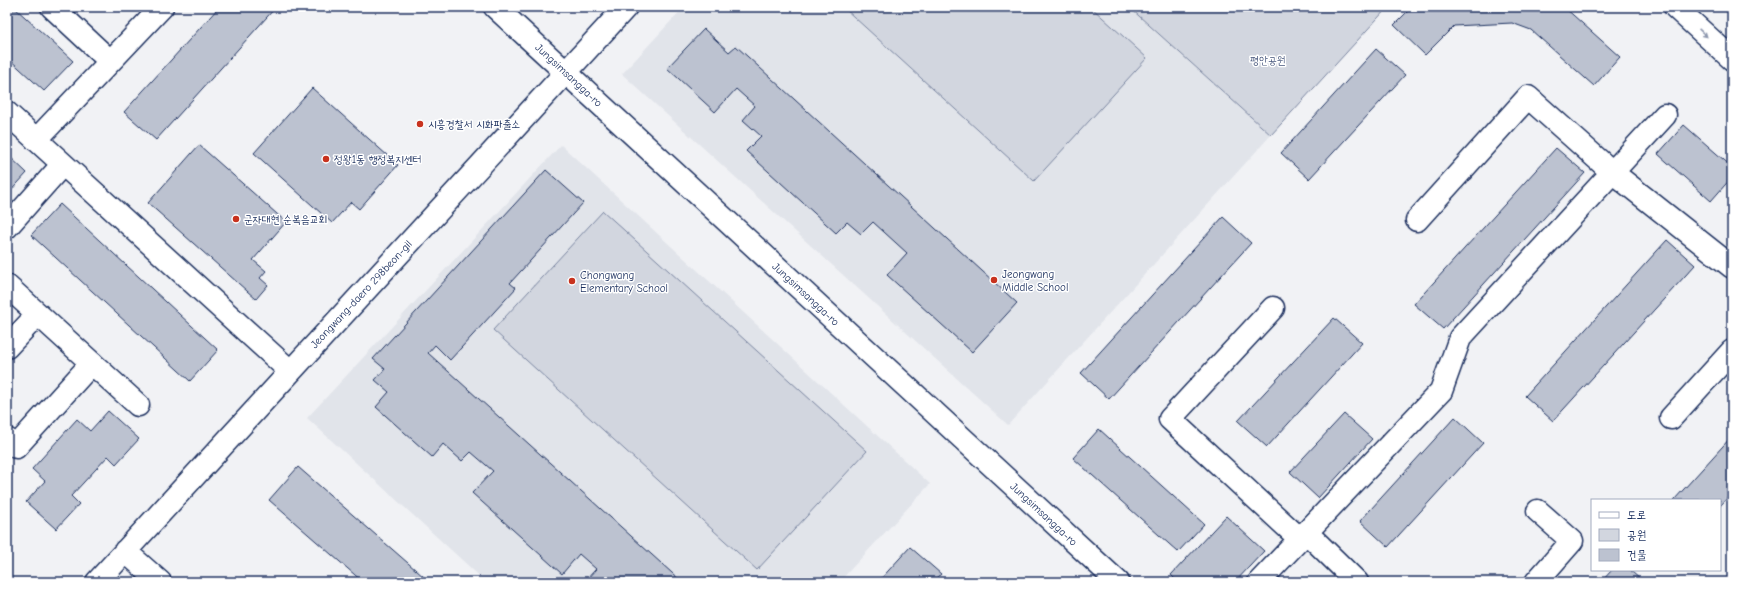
<svg xmlns="http://www.w3.org/2000/svg" width="1739" height="589" font-family="'Comic Neue','Poor Story',sans-serif">
  <style>
    .built { fill: #e1e4ea }
    .green { fill: #d2d6df; stroke: #76829e }
    .building { fill: #bcc2d0; stroke: #1b2f5e }
    .lines { fill: none; stroke-linecap: round; stroke-linejoin: round }
    .minor-casing { stroke: #1b2f5e; stroke-width: 25 }
    .minor { stroke: #fff; stroke-width: 22 }
    .oneway { fill: #8d97ae }
    .poi-dot { fill: #c8321e; stroke: #fff; stroke-width: 1.5 }
    .labels { text-anchor: middle; stroke-width: 3; stroke-linejoin: round; paint-order: stroke }
    .park-label { font-size: 11px; fill: #49597e; stroke: #fff }
    .street-label { font-size: 11px; fill: #1b2f5e; stroke: #fff }
    .poi-label { font-size: 11px; fill: #1b2f5e; stroke: #fff; text-anchor: start }
  </style>
  <rect width="100%" height="100%" fill="#f1f2f5"/>
  <filter id="ink" filterUnits="userSpaceOnUse"><feTurbulence type="fractalNoise" baseFrequency=".025" numOctaves="2"/><feDisplacementMap in="SourceGraphic" scale="8" xChannelSelector="R" yChannelSelector="G"/><feConvolveMatrix kernelMatrix="1 2 1 2 8 2 1 2 1" color-interpolation-filters="sRGB"/></filter>
  <g filter="url(#ink)">
    <path class="built" d="M684,7H1129L1271,135L1008,425L622,74Z
      M561,145L930,484L839,582H486L307,418Z"/>
    <path class="green" d="M843,7H1091L1147,58L1034,181Z
      M1129,7H1388L1271,135Z
      M603,211L867,451L757,570L493,330Z"/>
    <path class="building" d="M7,7H14L73,61L44,91L7,57Z
      M219,7H276L156,140L124,112Z
      M1412,7H1564L1620,57L1594,86L1531,30L1512,23L1454,26L1425,55L1394,25Z
      M704,29L729,52L736,46L1017,303L972,352L887,275L907,253L873,222L861,234L847,222L836,233L746,151L761,136L743,120L755,106L736,89L715,112L667,68Z
      M1376,49L1405,75L1309,179L1281,153Z
      M312,88L398,165L359,209L351,202L332,223L254,153Z
      M1684,125L1732,167V177L1711,201L1658,154Z
      M199,145L286,222L253,260L266,271L260,278L268,285L256,299L148,203Z
      M1556,148L1585,173L1443,329L1414,304Z
      M7,154L27,173L7,195Z
      M546,170L583,203L510,283L516,288L450,360L435,345L428,353L682,582H584L596,569L579,554L562,574L472,493L493,471L471,452L462,461L443,444L432,457L376,407L389,392L375,380L385,369L373,359Z
      M60,204L218,350L190,381L31,235Z
      M1223,217L1251,243L1109,399L1081,373Z
      M1667,240L1695,265L1553,421L1525,396Z
      M1334,318L1362,343L1267,447L1238,421Z
      M108,411L139,439L116,464L108,456L71,496L79,504L56,529L26,502L45,481L32,469L77,419L90,431Z
      M1344,414L1372,439L1318,498L1290,472Z
      M1455,417L1483,443L1388,547L1360,521Z
      M1099,429L1204,524L1178,552L1073,458Z
      M1732,436V493L1720,506V500H1674Z
      M298,467L424,577L420,582H363L269,500Z
      M1226,516L1264,551L1235,582H1178L1171,575Z
      M910,547L941,574L934,582H878Z
      M1612,570H1630L1643,582H1601Z"/>
    <g class="lines">
      <g class="minor-casing">
        <path id="minor" d="M52,7L110,61
          M495,7L1118,582
          M1675,7L1732,59
          M7,113L290,371
          M36,140L162,7
          M1417,220L1528,97L1612,172L1732,267
          M7,227L63,164
          M7,286L138,405
          M1273,308L1170,419L1300,539
          M7,347L38,314
          M1671,418L1732,351
          M7,439L16,447L92,363
          M1306,532L1357,582
          M125,551L160,582
          M97,582L626,7
          M1259,582L1441,391L1460,338L1665,115
          M1536,582L1572,541L1538,511"/>
      </g>
      <use href="#minor" class="minor"/>
    </g>
    <defs><path id="oneway-solid" d="M-6-.8H1V-3.2L6.5 0L1 3.2V.8H-6Z"/></defs>
    <use class="oneway" href="#oneway-solid" transform="translate(1703 33) rotate(43)"/>
  </g>
  <g class="poi-dot">
    <circle cx="420" cy="124" r="4"/>
    <circle cx="326" cy="159" r="4"/>
    <circle cx="236" cy="219" r="4"/>
    <circle cx="994" cy="280" r="4"/>
    <circle cx="572" cy="281" r="4"/>
  </g>
  <g class="labels">
    <g class="park-label">
      <text x="1268" y="64">평안공원</text>
    </g>
    <g class="street-label">
      <text transform="translate(569 75) rotate(43)" y="4">Jungsimsangga-ro</text>
      <text transform="translate(361 294) rotate(-47)" y="4">Jeongwang-daero 298beon-gil</text>
      <text transform="translate(806 294) rotate(43)" y="4">Jungsimsangga-ro</text>
      <text transform="translate(1044 514) rotate(43)" y="4">Jungsimsangga-ro</text>
    </g>
    <g class="poi-label">
      <text x="428" y="128">시흥경찰서 시화파출소</text>
      <text x="334" y="163">정왕1동 행정복지센터</text>
      <text x="244" y="223">군자대현 순복음교회</text>
      <text x="1002" y="278">Jeongwang<tspan x="1002" dy="13">Middle School</tspan></text>
      <text x="580" y="279">Chongwang<tspan x="580" dy="13">Elementary School</tspan></text>
    </g>
  </g>
  <rect width="1739" height="589" fill="none" stroke="#fff" stroke-width="24"/>
  <rect x="12" y="12" width="1715" height="565" fill="none" stroke="#1b2f5e" stroke-width="1.5" filter="url(#ink)"/>
  <rect x="1591" y="499" width="130" height="72" fill="#ffffff" stroke="#a4acbf"/>
  <rect x="1599" y="512" width="20" height="6" fill="#ffffff" stroke="#a4acbf"/>
  <text x="1627" y="519" font-size="12" fill="#1b2f5e">도로</text>
  <rect x="1599" y="529" width="20" height="12" fill="#d2d6df" stroke="#a4acbf"/>
  <text x="1627" y="539" font-size="12" fill="#1b2f5e">공원</text>
  <rect x="1599" y="549" width="20" height="12" fill="#bcc2d0" stroke="#a4acbf"/>
  <text x="1627" y="559" font-size="12" fill="#1b2f5e">건물</text>
</svg>
